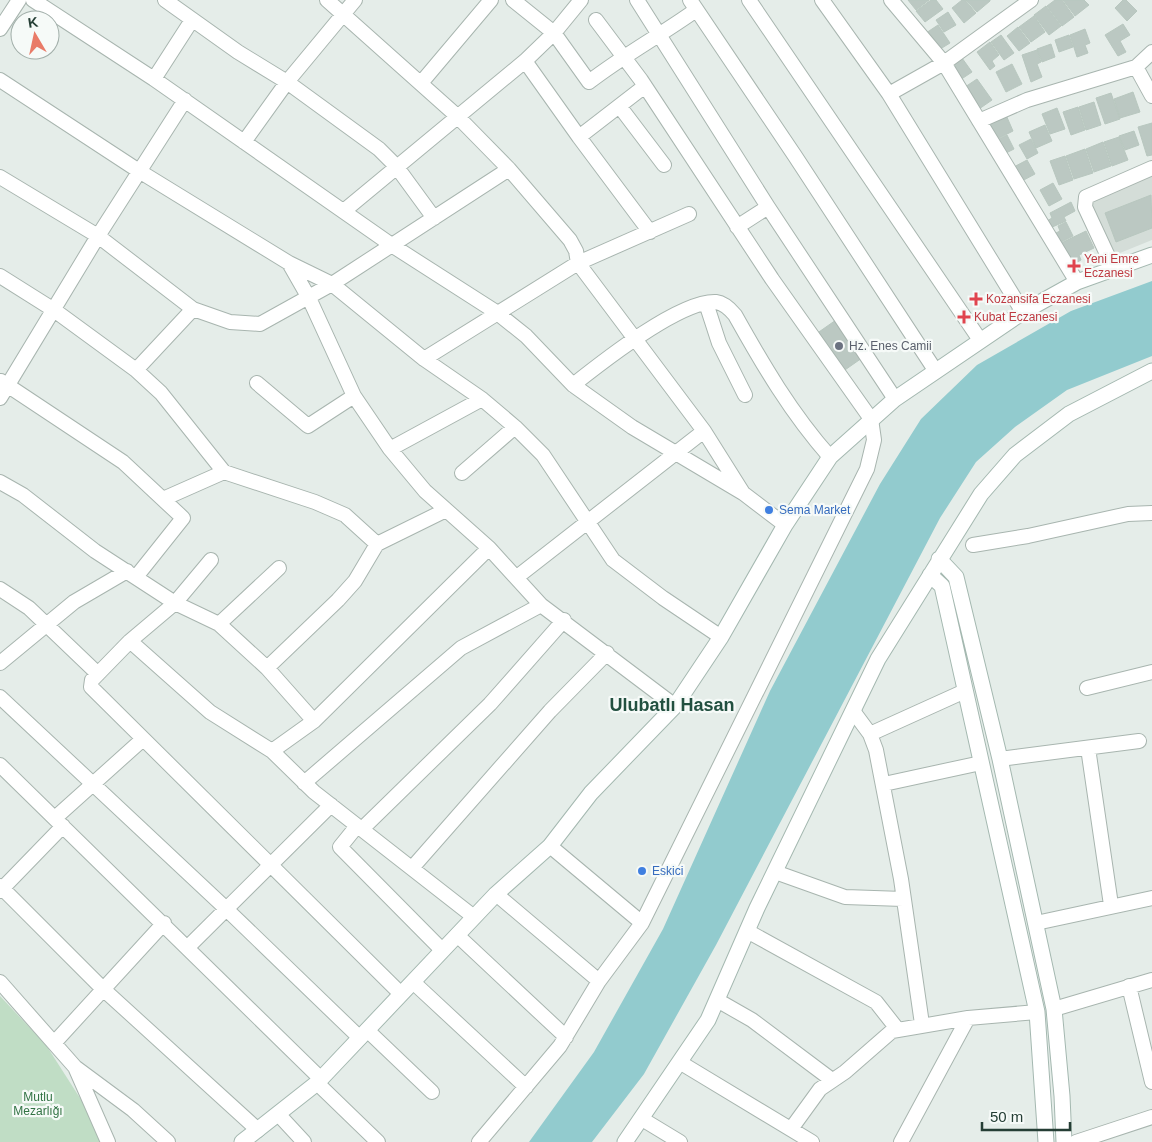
<svg xmlns="http://www.w3.org/2000/svg" width="1152" height="1142" font-family="Helvetica,sans-serif">
  <style>
    .built { fill: #d4ddd8 }
    .green { fill: #c0ddc5 }
    .water { fill: #92cbce }
    .building { fill: #bbc8c2; stroke: #b8c7bf }
    .lines { fill: none; stroke-linecap: round; stroke-linejoin: round }
    .minor-casing { stroke: #a8b5af; stroke-width: 16 }
    .secondary-casing { stroke: #a4b8b0; stroke-width: 17 }
    .minor { stroke: #fff; stroke-width: 14 }
    .secondary { stroke: #fff; stroke-width: 15 }
    .health-dot { fill: #e0444e; stroke: #f6faf8; stroke-width: 2 }
    .worship-dot { fill: #6b7280; stroke: #f6faf8; stroke-width: 2 }
    .shop-dot { fill: #3f7fe0; stroke: #f6faf8; stroke-width: 2 }
    .labels { text-anchor: middle; stroke-width: 4.5; stroke-linejoin: round; paint-order: stroke }
    .health-label { font-size: 12px; fill: #be3a42; stroke: #f6faf8; text-anchor: start }
    .worship-label { font-size: 12px; fill: #5b616d; stroke: #f6faf8; text-anchor: start }
    .shop-label { font-size: 12px; fill: #366cbe; stroke: #f6faf8; text-anchor: start }
    .park-label { font-size: 12px; fill: #327344; stroke: #f6faf8 }
    .district-label { font-size: 18px; font-weight: bold; fill: #225040; stroke: #f6faf8 }
  </style>
  <rect width="100%" height="100%" fill="#e5ede9"/>
  <path class="built" d="M1152,173V240L1110,257L1088,203Z"/>
  <path class="green" d="M0,996L46,1045L87,1109L103,1142H0Z"/>
  <path class="water" d="M1152,281V356L1067,390L1015,427L976,462L940,518L716,945L644,1074L592,1142H529L594,1052L663,929L770,691L880,484L921,419L977,365L1071,311Z"/>
  <path class="building" d="M908,0H929L916,10Z
    M931,0H936L943,9L925,22L916,11Z
    M962,0H965L976,13L964,23L952,8Z
    M966,0H990V1L977,12Z
    M1055,0H1062L1074,17L1062,26L1047,6Z
    M1063,0H1084L1089,5L1075,16Z
    M1123,0H1126L1137,11L1127,21L1115,8Z
    M1046,6L1061,26L1049,35L1034,15Z
    M948,12L956,25L944,32L936,20Z
    M1034,16L1045,32L1031,42L1019,27Z
    M1123,24L1130,35L1120,41L1126,52L1118,56L1105,35Z
    M938,25L950,43L937,51L926,33Z
    M1018,27L1030,43L1019,51L1007,36Z
    M1085,29L1090,43L1085,45L1088,53L1077,57L1070,35Z
    M1001,35L1014,53L1004,60L991,42Z
    M1069,35L1073,47L1059,52L1055,40Z
    M990,42L999,55L992,61L995,66L990,70L977,52Z
    M1051,44L1055,57L1042,62L1037,49Z
    M1037,50L1041,62L1037,64L1042,77L1031,82L1022,55Z
    M962,58L972,72L960,80L950,66Z
    M1012,64L1022,84L1006,92L996,72Z
    M977,79L992,100L979,109L965,87Z
    M1133,92L1140,112L1120,118L1114,99Z
    M1111,93L1120,119L1105,124L1096,98Z
    M1094,102L1101,125L1086,130L1079,107Z
    M1078,107L1085,130L1071,135L1063,112Z
    M1057,108L1065,129L1050,134L1042,114Z
    M1006,115L1013,131L995,140L987,124Z
    M1152,123V155L1147,156L1138,127Z
    M1045,125L1052,141L1036,148L1029,132Z
    M1134,131L1139,145L1125,150L1119,136Z
    M1007,135L1014,149L1002,155L995,141Z
    M1119,137L1128,160L1112,166L1104,142Z
    M1031,139L1038,153L1027,159L1019,145Z
    M1103,142L1111,166L1094,172L1086,149Z
    M1085,149L1093,173L1074,179L1066,156Z
    M1065,156L1073,180L1059,185L1050,161Z
    M1027,160L1035,174L1020,182L1012,168Z
    M1053,183L1062,199L1049,206L1040,190Z
    M1151,195L1152,228L1116,242L1105,213Z
    M1071,202L1075,211L1064,217L1066,221L1050,228L1047,221L1052,218L1050,213Z
    M1066,222L1073,236L1059,243L1054,234L1060,231L1058,226Z
    M1086,231L1094,248L1079,255L1081,260L1070,266L1059,244Z
    M836,320L862,358L842,372L816,334Z"/>
  <g class="lines">
    <g class="minor-casing">
      <path id="minor" d="M33,0L154,79L393,246L496,312L526,336L573,385L632,427L743,493
        M165,0L238,52L287,82L379,149L396,166L434,218
        M327,0L457,116L509,169L570,240L576,251L578,263L704,431L743,493L785,525
        M513,0L554,33L589,82C624,55 661,35 696,10
        M637,0L768,207L895,399
        M690,0L795,156L935,370
        M749,0L980,340
        M822,0L889,94L1023,312
        M891,0L944,63L1077,282
        M0,29L19,0
        M525,61L579,137L650,232
        M1136,67L1152,96
        M154,79L192,20
        M0,80L139,171L289,263L309,298L354,396L390,449L425,491L489,548L541,605L675,706
        M421,83L491,0
        M889,94L944,63L1031,0
        M620,107L664,165
        M979,121L1027,100L1136,67L1152,52
        M579,137L645,86
        M244,142L287,82L355,0
        M0,177L98,236L193,309L230,322L260,324L332,284L509,169
        M345,210L525,61L554,33L581,0
        M737,227L768,207
        M289,263L332,284L424,359L482,399L515,427L543,455L613,560L663,598L721,637
        M1113,267L1085,207L1086,197L1152,168
        M0,276L54,310L136,370L161,393L224,472L315,502L345,515L377,544
        M706,303L719,343L745,395
        M424,359L578,263L689,214
        M136,370L193,309
        M1,381L123,462L183,518L136,577
        M257,383L308,426L354,396
        M573,385C602,362 680,300 716,302C724,303 730,309 735,315C763,365 791,413 830,457
        M0,398L98,236L185,100
        M390,449L482,399
        M462,473L515,427
        M0,482L23,495L95,551L175,603L219,624L267,668L314,721
        M163,499L224,472
        M973,545L1028,536L1128,514L1152,513
        M211,560L175,603L130,641L92,680L91,687L401,994
        M517,577L704,431
        M0,589L29,608L98,674
        M219,624L279,568
        M130,641L210,712L272,751L314,792L474,917
        M0,663L74,602L127,571
        M267,668L338,600L355,581L377,544L444,511
        M1087,688L1152,672
        M0,697L220,903L360,1038
        M853,711L870,734L876,750L901,879L922,1024
        M870,734L965,691
        M1088,748L1111,905
        M272,751L314,721L489,548
        M1000,759L1139,741
        M0,765L321,1079
        M304,783L461,648L541,605
        M884,784L981,763
        M55,818L143,739
        M357,826L340,847L442,950
        M362,829L490,704L564,620
        M550,846L642,923
        M412,868L550,711L607,653
        M775,872L845,897L903,899
        M0,886L103,989L258,1130
        M0,891L63,826
        M496,894L599,981
        M1036,923L1152,898
        M747,931L876,1002L898,1030
        M457,935L566,1037
        M188,947L331,805
        M0,982L75,1067L108,1142
        M413,982L526,1087
        M1129,986L1152,1082
        M717,1000L752,1020L832,1080
        M1054,1009L1152,980
        M367,1030L432,1092
        M55,1042L164,923
        M681,1063L812,1142
        M75,1067L133,1110L168,1142
        M317,1083L378,1142
        M279,1115L304,1142
        M642,1119L680,1142
        M791,1129L820,1089L845,1072L892,1031L968,1018L1037,1012
        M479,1142L560,1046L599,981L642,923L867,469L874,440L871,419L772,279L641,80L596,20
        M901,1142L968,1018
        M1076,1142L1152,1117"/>
    </g>
    <g class="secondary-casing">
      <path id="secondary" d="M939,559L956,577L1000,759L1054,1009L1062,1096L1064,1142
        M930,575L942,586L1037,1012L1046,1142
        M242,1142L317,1083L496,894L550,846L591,793L675,706L721,637L785,525L830,457L895,399L1023,312L1077,282L1152,255
        M625,1142L708,1020L757,908L878,659L981,494L1015,455L1069,414L1152,371"/>
    </g>
    <use href="#minor" class="minor"/>
    <use href="#secondary" class="secondary"/>
  </g>
  <g class="health-dot">
    <path d="M1071.5 258.5h5v5h5v5h-5v5h-5v-5h-5v-5h5z"/>
    <path d="M973.5 291.5h5v5h5v5h-5v5h-5v-5h-5v-5h5z"/>
    <path d="M961.5 309.5h5v5h5v5h-5v5h-5v-5h-5v-5h5z"/>
  </g>
  <circle class="worship-dot" cx="839" cy="346" r="5"/>
  <g class="shop-dot">
    <circle cx="769" cy="510" r="5"/>
    <circle cx="642" cy="871" r="5"/>
  </g>
  <g class="labels">
    <g class="health-label">
      <text x="1084" y="263">Yeni Emre<tspan x="1084" dy="14">Eczanesi</tspan></text>
      <text x="986" y="303">Kozansifa Eczanesi</text>
      <text x="974" y="321">Kubat Eczanesi</text>
    </g>
    <g class="worship-label">
      <text x="849" y="350">Hz. Enes Camii</text>
    </g>
    <g class="shop-label">
      <text x="779" y="514">Sema Market</text>
      <text x="652" y="875">Eskici</text>
    </g>
    <g class="park-label">
      <text x="38" y="1101">Mutlu<tspan x="38" dy="14">Mezarlığı</tspan></text>
    </g>
    <g class="district-label">
      <text x="672" y="711">Ulubatlı Hasan</text>
    </g>
  </g>
  <g transform="translate(35 35) rotate(351)"><circle r="24" fill="#f6faf8" stroke="#a2afaa"/>
  <path d="M0-4L9 19L0 12L-9 19Z" fill="#e97b68"/>
  <text y="-8" font-size="14" font-weight="bold" text-anchor="middle" fill="#253e35">K</text>
  </g>
  <path d="M982 1122v8h88v-8" fill="none" stroke="#253e35" stroke-width="2.5"/>
  <text x="990" y="1122" font-size="15" fill="#253e35" stroke="#f6faf8" stroke-width="4" paint-order="stroke">50 m</text>
</svg>
